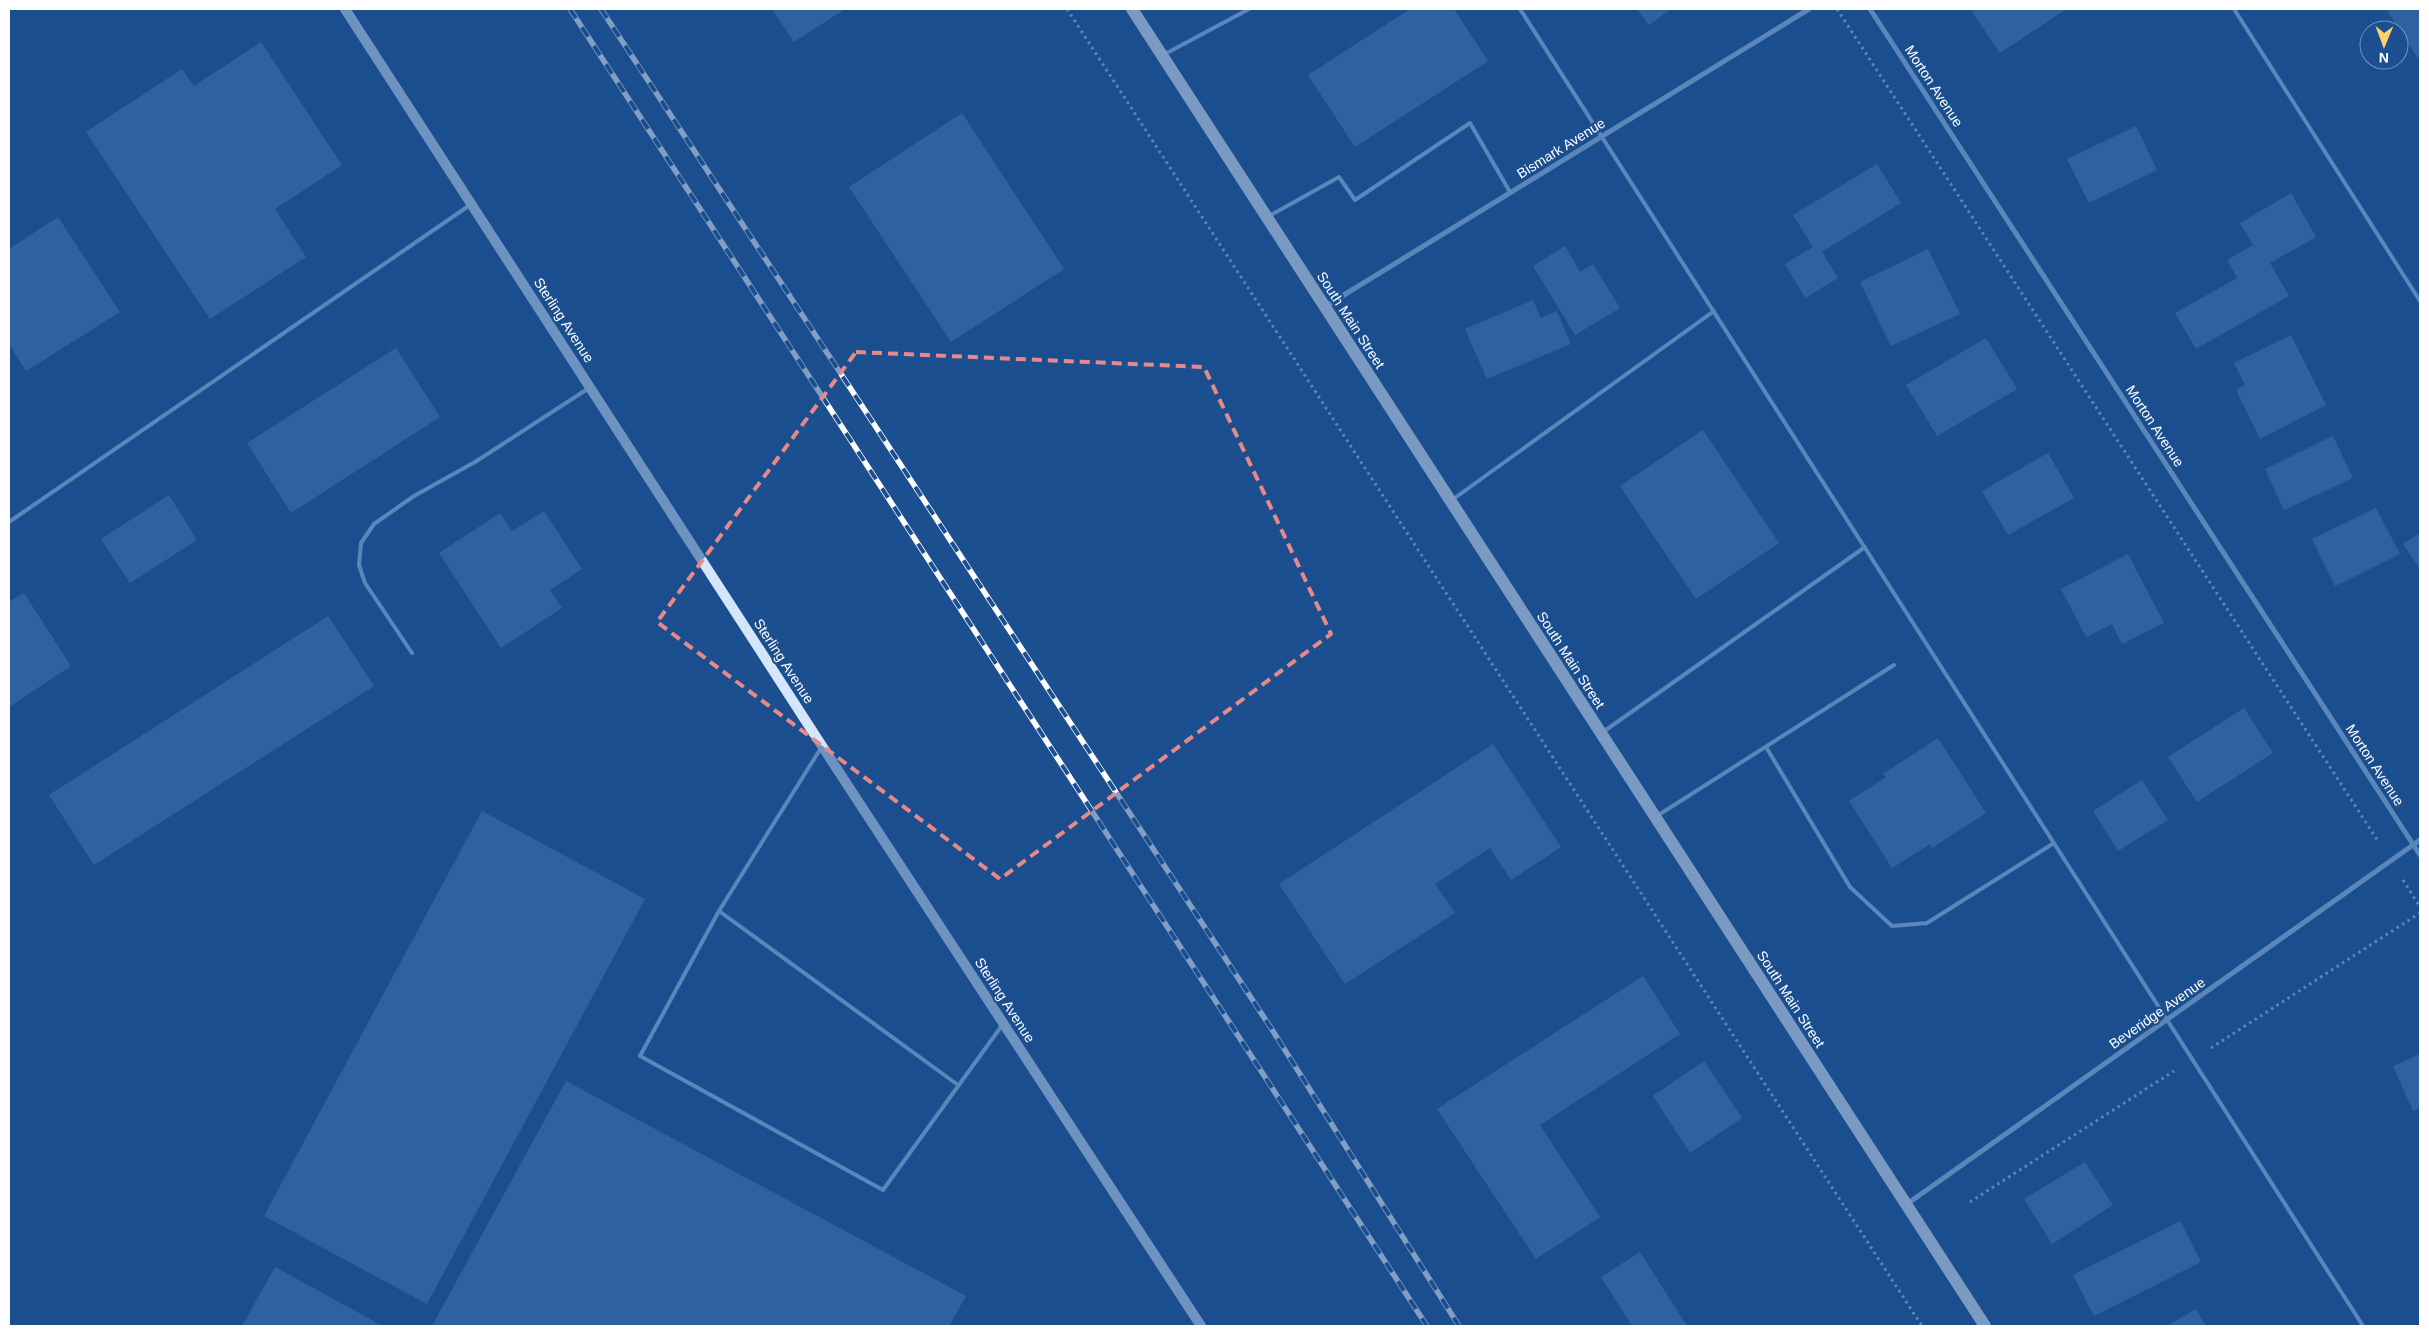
<svg xmlns="http://www.w3.org/2000/svg" width="2429" height="1335" font-family="Helvetica,sans-serif">
  <style>
    .building { fill: #4478b7 }
    .lines { fill: none; stroke-linecap: round; stroke-linejoin: round }
    .path { stroke: #a9c9ee; stroke-width: 3; stroke-dasharray: 2.5 4; stroke-linecap: butt }
    .lane { stroke: #a9c9ee; stroke-width: 4 }
    .street { stroke: #a9c9ee; stroke-width: 5 }
    .secondary { stroke: #d6e6fa; stroke-width: 10 }
    .primary { stroke: #f0f6ff; stroke-width: 12 }
    .rail-casing { stroke: #fff; stroke-width: 5.5 }
    .rail { stroke: #1b4f8f; stroke-width: 4; stroke-dasharray: 11; stroke-linecap: butt }
    .marked { fill: none; stroke: #e88989; stroke-width: 4; stroke-dasharray: 10 6; stroke-linejoin: round }
    .labels { text-anchor: middle; stroke-width: 4.5; stroke-linejoin: round; paint-order: stroke }
    .street-label { font-size: 14px; fill: #fff; stroke: #1b4f8f }
  </style>
  <rect width="100%" height="100%" fill="#1b4f8f"/>
  <path class="building" d="M772,9H845L794,42Z
    M1410,9H1454L1488,61L1355,147L1308,75Z
    M1637,9H1671L1649,25Z
    M1970,9H2066L2000,53Z
    M2386,9H2420V57L2418,58Z
    M261,42L342,165L275,209L306,257L210,319L86,132L182,69L194,86Z
    M962,113L1064,269L951,342L849,187Z
    M2136,126L2157,170L2089,203L2067,159Z
    M1877,164L1901,203L1822,252L1838,278L1805,298L1785,264L1813,247L1793,215Z
    M2291,193L2316,237L2270,263L2289,296L2196,349L2175,313L2237,278L2227,260L2253,245L2240,223Z
    M58,217L120,312L26,371L9,344V249Z
    M1565,246L1580,272L1593,264L1620,308L1575,335L1533,266Z
    M1928,249L1960,314L1891,346L1860,282Z
    M1533,300L1541,318L1557,311L1571,344L1487,379L1465,329Z
    M2291,335L2326,405L2260,439L2236,390L2245,385L2234,363Z
    M1986,338L2017,389L1937,436L1906,385Z
    M396,348L440,417L291,513L247,443Z
    M1703,430L1779,543L1696,599L1620,486Z
    M2333,436L2353,478L2284,510L2265,469Z
    M2048,453L2074,498L2008,535L1982,491Z
    M169,495L197,540L130,583L101,539Z
    M2376,508L2400,554L2335,586L2312,539Z
    M544,511L582,569L550,590L562,608L501,648L439,553L500,513L512,531Z
    M2420,533V569L2403,544Z
    M2128,554L2164,623L2122,644L2112,624L2086,637L2061,589Z
    M24,593L71,666L9,707V602Z
    M328,616L374,686L94,865L49,795Z
    M2244,708L2273,753L2197,802L2168,757Z
    M1938,738L1986,813L1932,848L1930,844L1892,868L1849,801L1886,777L1883,774Z
    M1493,744L1561,847L1511,880L1490,848L1435,884L1455,913L1345,984L1279,884Z
    M2142,780L2168,820L2118,851L2093,811Z
    M482,811L645,899L427,1304L264,1216Z
    M1643,976L1680,1034L1540,1125L1600,1217L1536,1259L1437,1109Z
    M2420,1054V1108L2413,1111L2393,1066Z
    M1704,1061L1742,1118L1690,1153L1653,1096Z
    M566,1081L966,1296L949,1326H432Z
    M2085,1162L2113,1205L2052,1244L2024,1199Z
    M2180,1221L2201,1262L2094,1316L2073,1275Z
    M1640,1252L1687,1326H1632L1601,1277Z
    M275,1267L383,1326H242Z
    M2196,1309L2206,1326H2167Z"/>
  <g class="lines">
    <path class="path" d="M1067,9L1922,1326
      M1837,9L2378,841
      M2403,880L2420,907
      M2211,1048L2420,913
      M1970,1202L2174,1071"/>
    <path class="lane" d="M1520,9L2363,1326
      M2234,9L2420,301
      M1165,54L1249,9
      M1269,216L1339,177L1355,200L1470,123L1510,192
      M1452,500L1714,311
      M9,522L470,205
      M412,653L365,583L359,565L361,543L374,524L414,496L475,462L589,388
      M1603,732L1865,547
      M1766,747L1850,887L1892,926L1927,923L2054,843
      M821,748L719,911L640,1056L883,1190L1003,1024
      M1657,816L1894,665
      M719,911L958,1085"/>
    <path class="street" d="M1870,9L2420,855
      M1326,306L1809,9
      M1907,1204L2420,840"/>
    <path class="secondary" d="M345,9L822,746L1201,1326"/>
    <path class="primary" d="M1132,9L1985,1326"/>
    <g class="rail-casing">
      <path id="rail" d="M570,9L1427,1326
        M601,9L1271,1028L1459,1326"/>
    </g>
    <use href="#rail" class="rail"/>
  </g>
  <path d="M0 0H2429V1335H0ZM856,352L1204,367L1331,634L1000,879L657,622Z" fill="#1b4f8f" fill-opacity=".55" fill-rule="evenodd"/>
  <path class="marked" d="M856,352L1204,367L1331,634L1000,879L657,622Z"/>
  <g class="labels">
    <g class="street-label">
      <text transform="translate(1934 86) rotate(57)" y="5">Morton Avenue</text>
      <text transform="translate(1561 148) rotate(-32)" y="5">Bismark Avenue</text>
      <text transform="translate(564 320) rotate(57)" y="5">Sterling Avenue</text>
      <text transform="translate(1351 320) rotate(57)" y="5">South Main Street</text>
      <text transform="translate(2155 426) rotate(57)" y="5">Morton Avenue</text>
      <text transform="translate(1571 660) rotate(57)" y="5">South Main Street</text>
      <text transform="translate(784 661) rotate(57)" y="5">Sterling Avenue</text>
      <text transform="translate(2375 765) rotate(57)" y="5">Morton Avenue</text>
      <text transform="translate(1791 999) rotate(57)" y="5">South Main Street</text>
      <text transform="translate(1005 1000) rotate(57)" y="5">Sterling Avenue</text>
      <text transform="translate(2157 1013) rotate(-35)" y="5">Beveridge Avenue</text>
    </g>
  </g>
  <rect width="2429" height="1335" fill="none" stroke="#ffffff" stroke-width="20"/>
  <g transform="translate(2384 45) rotate(181)"><circle r="24" fill="#1b4f8f" stroke="#7695bc"/>
  <path d="M0-4L9 19L0 12L-9 19Z" fill="#ffd166"/>
  <text y="-8" font-size="14" font-weight="bold" text-anchor="middle" fill="#ffffff">N</text>
  </g>
</svg>
